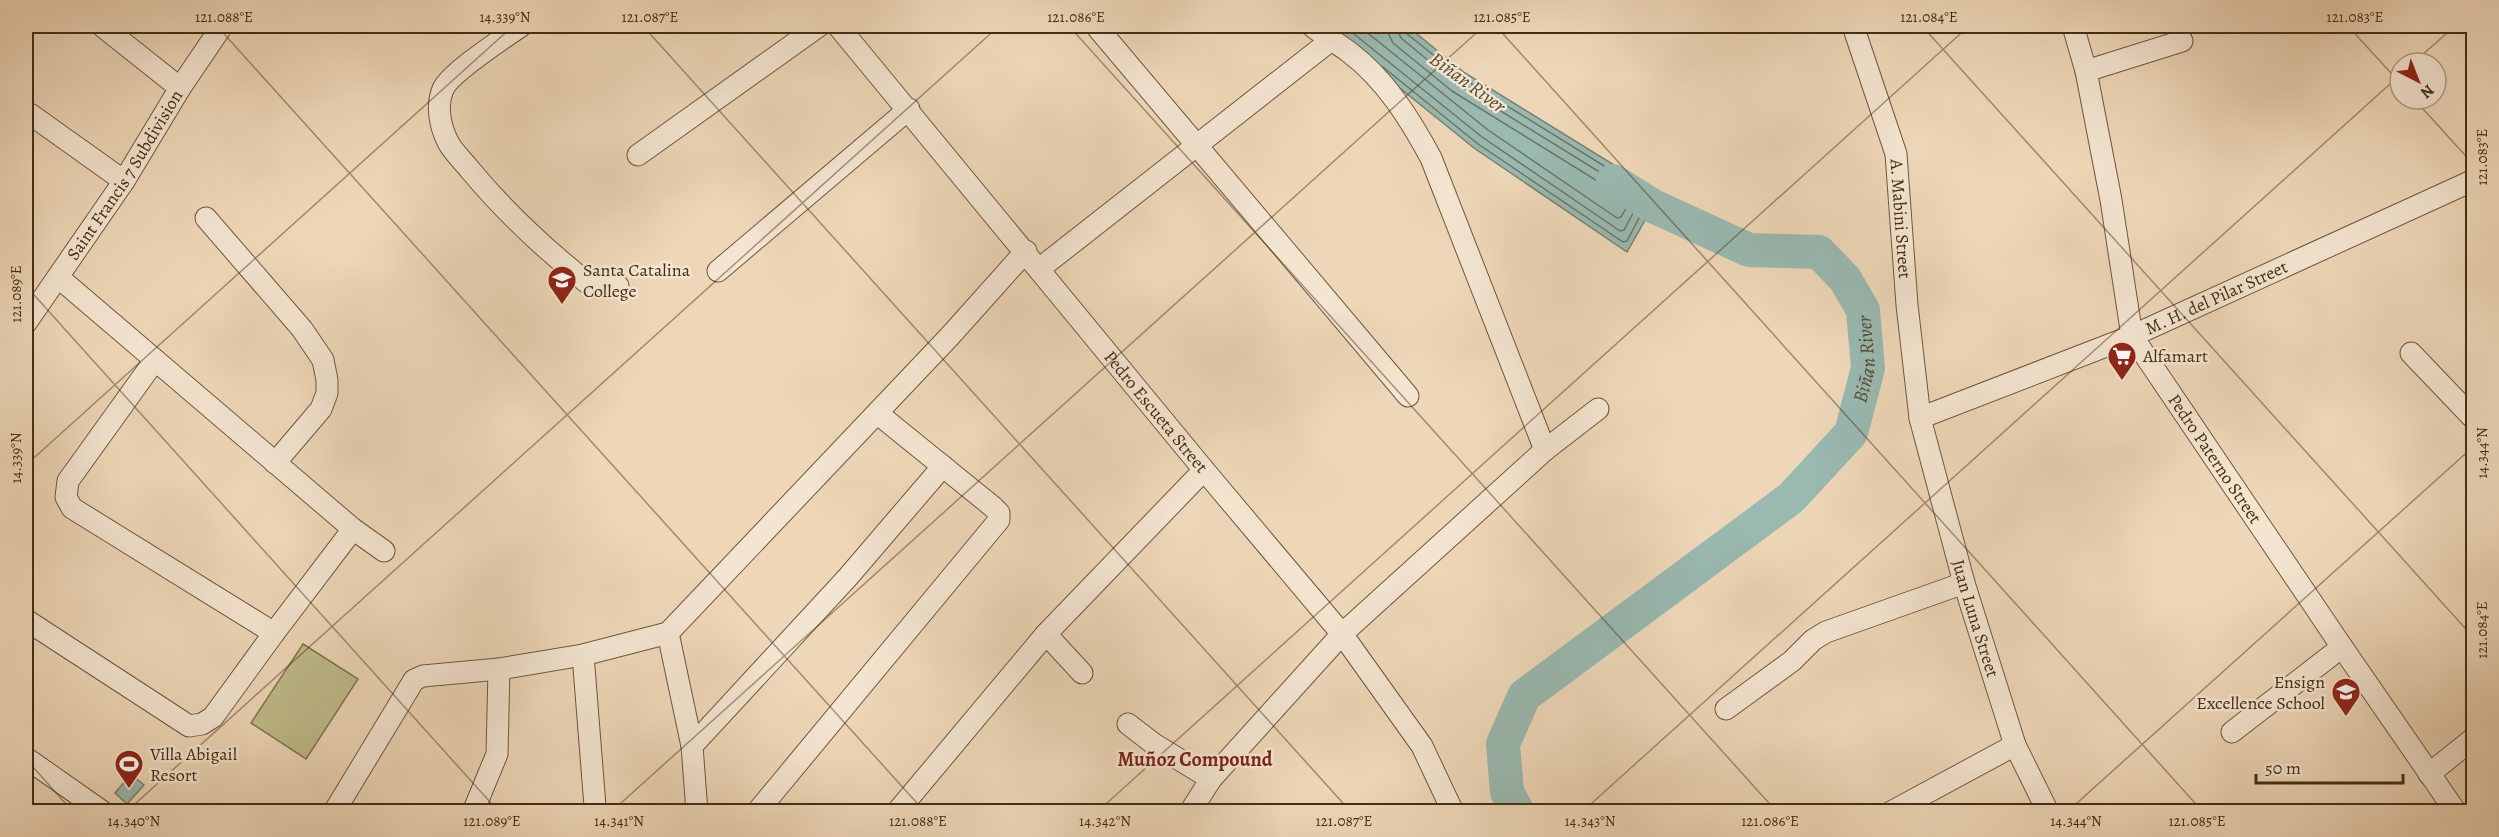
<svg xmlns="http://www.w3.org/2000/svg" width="2499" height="837" font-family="Alegreya,serif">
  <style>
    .green { fill: #bfbc8a; stroke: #81754e; stroke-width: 1.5 }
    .water { fill: #99b9b1; stroke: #778171; stroke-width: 1.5 }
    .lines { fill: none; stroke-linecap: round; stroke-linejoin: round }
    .shore { stroke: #6e7462; stroke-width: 1.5 }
    .river { stroke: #99b9b1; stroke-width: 34 }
    .minor-casing { stroke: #6e583c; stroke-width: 23 }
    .minor { stroke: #f4e5d1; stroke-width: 21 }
    .ticks { fill: none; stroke: #432e12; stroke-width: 1.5; stroke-opacity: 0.45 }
    .labels { text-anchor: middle; stroke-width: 5; stroke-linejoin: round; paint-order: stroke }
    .street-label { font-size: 18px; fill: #432e12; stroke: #f4e5d1 }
    .poi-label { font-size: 18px; fill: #432e12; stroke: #f4e5d1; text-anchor: start }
    .water-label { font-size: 20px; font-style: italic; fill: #544a32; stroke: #f4e5d1 }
    .neighbourhood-label { font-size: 20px; font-weight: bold; fill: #7a1f14; stroke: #f4e5d1 }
    .neatline { fill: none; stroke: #432e12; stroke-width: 2 }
    .ticks-label { font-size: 15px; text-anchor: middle; fill: #432e12 }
  </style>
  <rect width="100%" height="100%" fill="#eed7b8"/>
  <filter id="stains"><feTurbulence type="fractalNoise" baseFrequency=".00333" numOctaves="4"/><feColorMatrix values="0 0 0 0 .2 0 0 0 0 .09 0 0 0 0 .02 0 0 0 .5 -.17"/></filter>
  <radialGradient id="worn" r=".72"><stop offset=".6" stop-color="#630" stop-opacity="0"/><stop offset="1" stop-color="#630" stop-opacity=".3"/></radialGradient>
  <path class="green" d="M303,644L358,679L306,759L251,723Z"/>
  <path class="water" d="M1323,26H1407L1465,73L1669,199L1653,206L1627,252L1474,148Z
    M131,774L144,785L127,804L115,793Z"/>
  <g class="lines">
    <path class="shore" d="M1344,26L1482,137L1620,231L1624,230L1640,200V197L1457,84L1401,38L1396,26
      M1359,26L1488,130L1617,218L1621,217L1629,203L1628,200L1452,91L1393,43L1389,35L1387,26
      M1383,67L1478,144L1623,242L1627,241L1647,203L1652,199L1651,195L1462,78L1406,33L1404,26"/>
    <path class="river" id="s1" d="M1518,812L1507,792L1503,744L1524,696L1791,498L1851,433L1868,368L1863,310L1845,279L1819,252L1749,250L1653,206L1613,181"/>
    <g class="minor-casing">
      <g id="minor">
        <path d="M102,26L180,88"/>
        <path d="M521,26C504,38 451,72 443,89C436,106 440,126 448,142C453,152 464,162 471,171C506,213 547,251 590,285L596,287L618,286"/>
        <path id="s2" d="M838,26L1204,470L1342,634L1422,746L1453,812"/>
        <path d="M1096,26L1408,396"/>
        <path id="s3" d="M1853,26L1896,154L1907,305L1920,418L1964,583L2015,745L2048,812"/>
        <path id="s4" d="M2073,26L2086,71L2111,200L2132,336L2342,647L2456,812"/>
        <path d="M2086,71L2182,41"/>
        <path d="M26,114H30L124,181"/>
        <path d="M638,155L819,26"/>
        <path d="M206,218L302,329L323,360L327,380V393L321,409L275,463"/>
        <path d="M1039,269L1330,41"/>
        <path d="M718,271L909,109"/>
        <path d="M58,277L353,529L384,551"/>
        <path id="s5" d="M26,323L124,181L180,88L222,26"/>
        <path d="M2411,353L2474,419"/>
        <path d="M155,360L68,481L66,497L72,508L274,633"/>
        <path id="s6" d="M1920,418L2132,336L2474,180"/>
        <path d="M1545,450L1598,409"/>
        <path d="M26,620L189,726L202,724L213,717L274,633L353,529"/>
        <path d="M668,633L692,746L697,812"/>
        <path d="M1046,634L1082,673"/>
        <path d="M583,655L595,806L593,812"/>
        <path d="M1726,709L1792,661L1813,640L1826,632L1964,583"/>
        <path d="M1128,724L1154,744L1211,779"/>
        <path d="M2232,732L2342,647"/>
        <path d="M692,746L848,577L943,466"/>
        <path d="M26,758L103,812"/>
        <path d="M2429,774L2474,738"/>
        <path d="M334,812L414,680L423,676L499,669L583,655L668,633L950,336L1026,251"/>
        <path d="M473,812L497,754L499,669"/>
        <path d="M757,812L999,520V513L993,507L877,413"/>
        <path d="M897,812L1046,634L1204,470"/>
        <path d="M1190,812L1211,779L1342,634L1545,450L1431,158C1410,119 1385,79 1349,52C1337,43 1324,36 1312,26"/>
        <path d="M1891,812L2015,745"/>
      </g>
    </g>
    <use href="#minor" class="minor"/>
  </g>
  <path class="ticks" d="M217,26L925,812M643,26L1351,812M1069,26L1777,812M1496,26L2203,812M1922,26L2474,638M2348,26L2400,83M26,27L28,26M2413,63L2455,26M2414,99L2474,165M26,286L499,812M26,465L513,26M26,759L73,812M126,812L999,26M611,812L1484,26M1097,812L1969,26M1582,812L2400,75M2067,812L2474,446"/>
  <defs>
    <g id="university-pin" transform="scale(1.5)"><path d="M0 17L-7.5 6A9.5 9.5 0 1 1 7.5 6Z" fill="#8f2418" stroke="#f4e5d1"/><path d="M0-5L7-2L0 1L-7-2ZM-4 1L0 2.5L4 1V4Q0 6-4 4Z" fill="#fff"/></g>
    <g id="supermarket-pin" transform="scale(1.5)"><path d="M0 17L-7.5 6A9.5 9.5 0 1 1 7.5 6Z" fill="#8f2418" stroke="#f4e5d1"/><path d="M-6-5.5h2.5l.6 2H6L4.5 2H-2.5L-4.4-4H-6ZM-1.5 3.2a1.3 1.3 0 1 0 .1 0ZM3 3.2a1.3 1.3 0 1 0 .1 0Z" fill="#fff"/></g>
    <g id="school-pin" transform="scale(1.5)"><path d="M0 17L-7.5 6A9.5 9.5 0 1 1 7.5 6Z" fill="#8f2418" stroke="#f4e5d1"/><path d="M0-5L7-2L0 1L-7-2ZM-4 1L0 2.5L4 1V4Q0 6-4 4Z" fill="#fff"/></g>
    <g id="stadium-pin" transform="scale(1.5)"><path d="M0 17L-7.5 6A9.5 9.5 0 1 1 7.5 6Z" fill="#8f2418" stroke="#f4e5d1"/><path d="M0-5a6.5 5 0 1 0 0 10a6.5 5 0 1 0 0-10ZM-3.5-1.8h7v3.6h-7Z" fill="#fff"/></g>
  </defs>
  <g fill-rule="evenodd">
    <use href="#university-pin" x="562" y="280"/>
    <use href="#supermarket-pin" x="2122" y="356"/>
    <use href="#school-pin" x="2346" y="692"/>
    <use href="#stadium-pin" x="129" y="764"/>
  </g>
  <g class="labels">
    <g class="street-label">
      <text dy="6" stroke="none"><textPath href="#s5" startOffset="178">Saint Francis 7 Subdivision</textPath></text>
      <text dy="6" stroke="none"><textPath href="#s3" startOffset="200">A. Mabini Street</textPath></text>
      <text dy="6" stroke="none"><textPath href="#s6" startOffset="320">M. H. del Pilar Street</textPath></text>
      <text dy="6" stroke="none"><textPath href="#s2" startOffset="500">Pedro Escueta Street</textPath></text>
      <text dy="6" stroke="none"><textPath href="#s4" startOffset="464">Pedro Paterno Street</textPath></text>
      <text dy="6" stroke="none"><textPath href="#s3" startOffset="608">Juan Luna Street</textPath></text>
    </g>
    <g class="poi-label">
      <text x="583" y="276">Santa Catalina<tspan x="583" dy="21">College</tspan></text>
      <text x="2143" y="362">Alfamart</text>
      <text x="2325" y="688" text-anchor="end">Ensign<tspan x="2325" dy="21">Excellence School</tspan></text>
      <text x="150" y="760">Villa Abigail<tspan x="150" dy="21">Resort</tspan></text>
    </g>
    <g class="water-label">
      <text transform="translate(1468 82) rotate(36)" y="7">Biñan River</text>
      <text dy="7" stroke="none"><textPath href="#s1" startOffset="620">Biñan River</textPath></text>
    </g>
    <g class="neighbourhood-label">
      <text x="1195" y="766">Muñoz Compound</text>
    </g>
  </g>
  <rect width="2499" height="837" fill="none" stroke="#eed7b8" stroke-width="66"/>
  <g transform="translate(2418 81) rotate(138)"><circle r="28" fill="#f4e5d1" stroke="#ad9c85" stroke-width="1.5"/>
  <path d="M0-4.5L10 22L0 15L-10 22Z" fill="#8f2418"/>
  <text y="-9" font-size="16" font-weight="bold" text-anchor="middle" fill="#432e12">N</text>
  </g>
  <path d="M2256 774v9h147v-9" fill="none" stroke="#432e12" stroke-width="3"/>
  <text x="2265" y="774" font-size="18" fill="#432e12" stroke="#f4e5d1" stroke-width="4.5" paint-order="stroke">50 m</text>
  <rect x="33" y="33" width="2433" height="771" class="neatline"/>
  <g class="ticks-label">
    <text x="224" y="22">121.088°E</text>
    <text x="505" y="22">14.339°N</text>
    <text x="650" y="22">121.087°E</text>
    <text x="1076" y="22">121.086°E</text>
    <text x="1502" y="22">121.085°E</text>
    <text x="1929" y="22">121.084°E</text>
    <text x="2355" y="22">121.083°E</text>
    <text transform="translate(2482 157) rotate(-90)" y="5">121.083°E</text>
    <text transform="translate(16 294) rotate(-90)" y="5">121.089°E</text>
    <text transform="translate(2482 453) rotate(-90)" y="5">14.344°N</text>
    <text transform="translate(16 458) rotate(-90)" y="5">14.339°N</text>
    <text transform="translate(2482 630) rotate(-90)" y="5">121.084°E</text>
    <text x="134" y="826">14.340°N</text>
    <text x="492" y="826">121.089°E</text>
    <text x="619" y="826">14.341°N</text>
    <text x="918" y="826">121.088°E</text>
    <text x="1105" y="826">14.342°N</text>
    <text x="1344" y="826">121.087°E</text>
    <text x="1590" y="826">14.343°N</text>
    <text x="1770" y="826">121.086°E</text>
    <text x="2076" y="826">14.344°N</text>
    <text x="2197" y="826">121.085°E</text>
  </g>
  <rect width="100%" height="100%" filter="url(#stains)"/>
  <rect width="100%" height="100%" fill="url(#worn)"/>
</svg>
